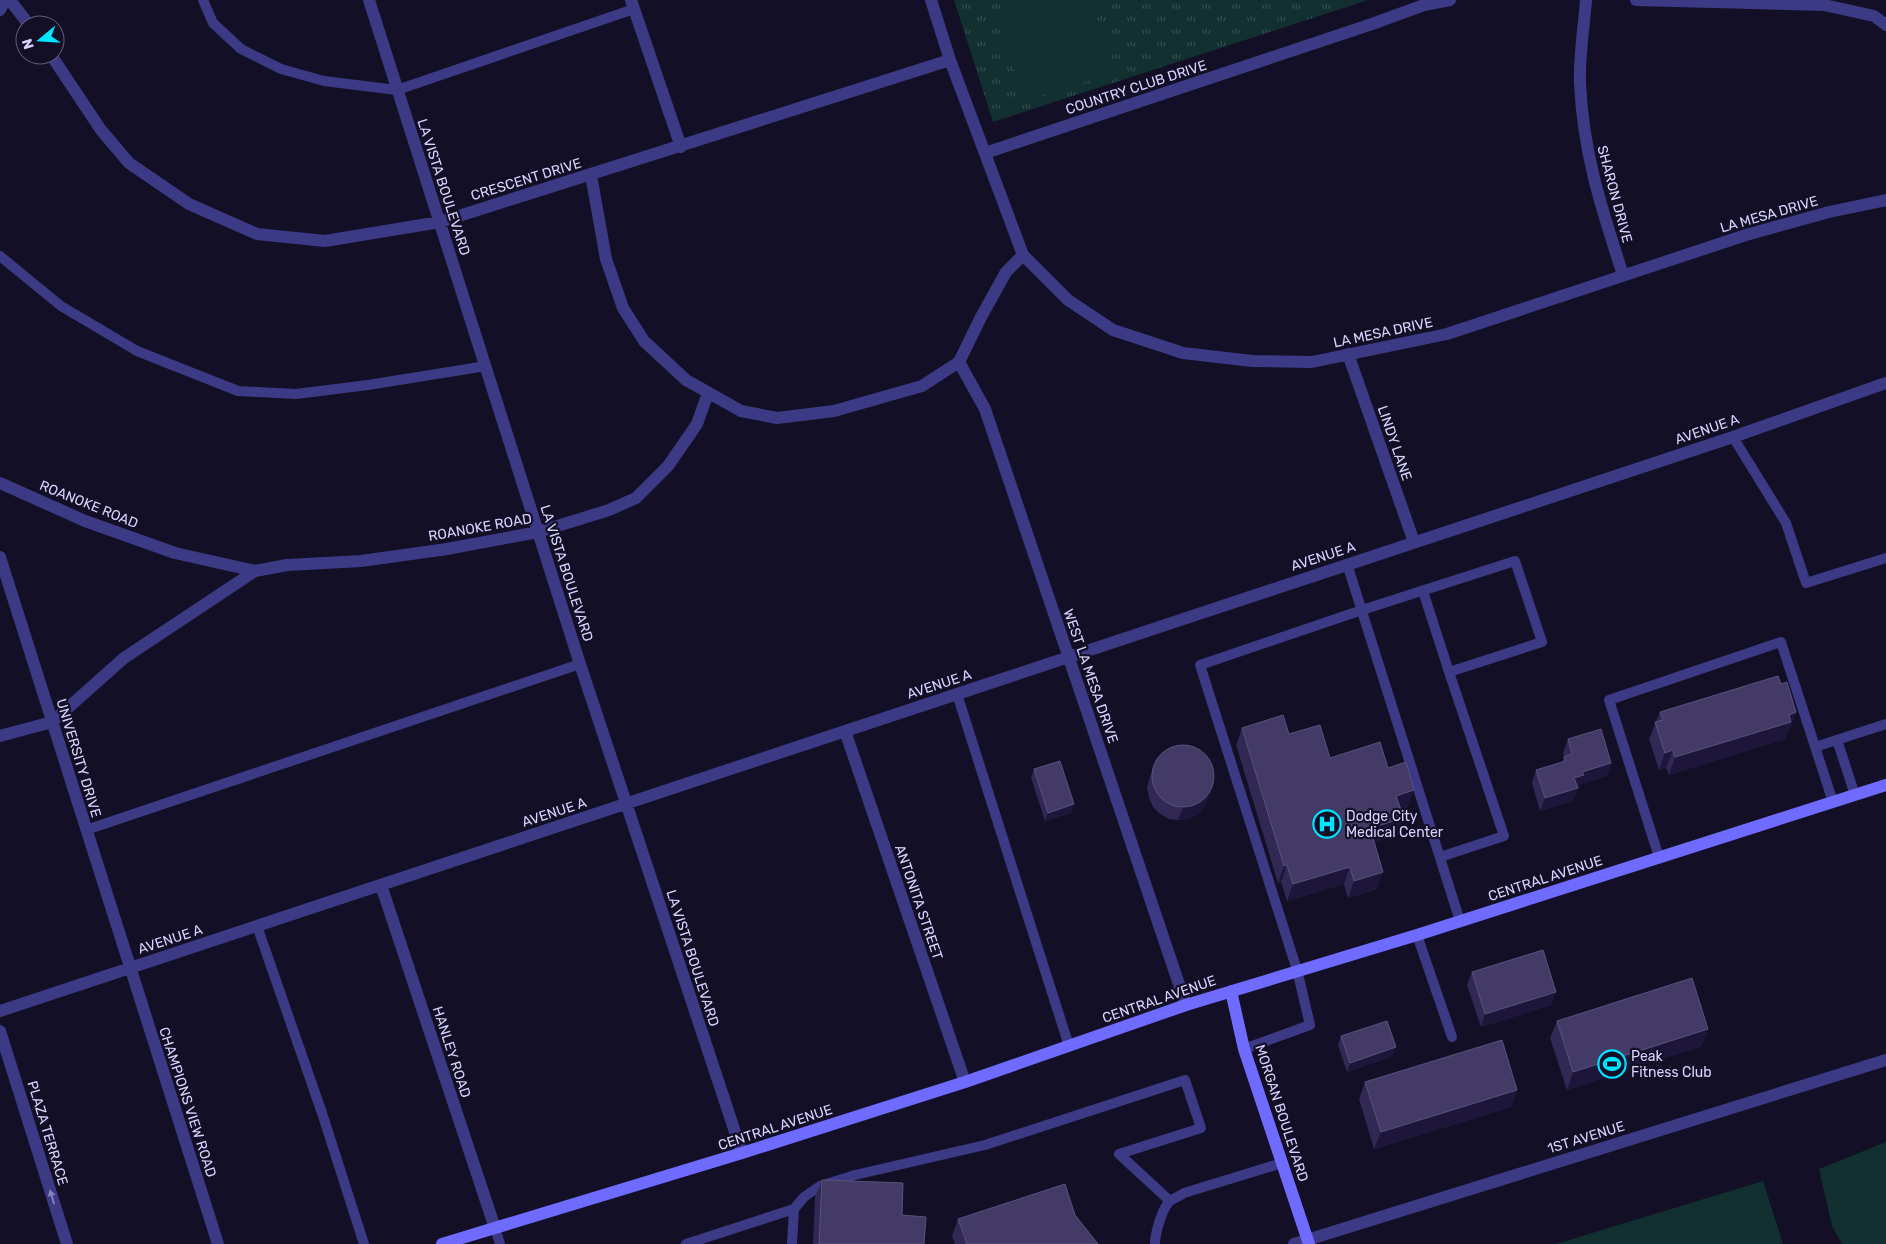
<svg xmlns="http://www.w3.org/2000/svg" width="1886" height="1244" font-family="Rubik,sans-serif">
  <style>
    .grass { fill: url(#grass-tufts) }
    .park { fill: #12302f }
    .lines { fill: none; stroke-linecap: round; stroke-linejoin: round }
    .lane { stroke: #3d3a85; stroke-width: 10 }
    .street { stroke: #3d3a85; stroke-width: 12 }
    .secondary { stroke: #6f6bff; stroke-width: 12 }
    .wall { fill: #312854 }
    .shaded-wall { fill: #1d163a }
    .building { fill: #433a66; stroke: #5a527e }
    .oneway { fill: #837fbc }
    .labels { text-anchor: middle; stroke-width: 4.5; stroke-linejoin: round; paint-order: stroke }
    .street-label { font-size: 14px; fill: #d9d4ff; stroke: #130f26 }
    .poi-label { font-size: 14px; fill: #d9d4ff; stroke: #130f26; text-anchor: start }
  </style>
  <defs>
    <pattern id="grass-tufts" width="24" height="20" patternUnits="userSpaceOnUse" patternTransform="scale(1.25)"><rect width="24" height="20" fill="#12302f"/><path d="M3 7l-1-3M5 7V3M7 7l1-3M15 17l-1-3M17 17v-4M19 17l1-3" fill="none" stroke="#344d4e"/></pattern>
  </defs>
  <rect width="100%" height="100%" fill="#130f26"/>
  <path class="grass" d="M954,0H1368L993,122Z"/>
  <path class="park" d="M1041,0H1091L1114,73L1024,101L996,14Z
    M1886,1142V1244H1842L1832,1226L1819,1169Z
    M1763,1181L1783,1244H1556Z"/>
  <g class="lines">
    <path class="lane" d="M203,0L213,23L241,49L281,69L324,81L397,90L634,9
      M0,256L61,306L137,351L238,391L296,394L368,385L486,366
      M1733,437L1786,523L1806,583L1886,558
      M1347,564L1460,921
      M1423,591L1449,672
      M957,694L1069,1046
      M1837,740L1855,795
      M1815,747L1886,724
      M86,830L580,664
      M1659,857L1609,700L1781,642L1833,802
      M257,926L322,1113L364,1244
      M1417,935L1452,1037
      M1244,1049L1310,1025L1297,970L1200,665L1362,610L1515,561L1542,642L1449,672L1504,836L1440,857
      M794,1209L804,1197L820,1186L855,1175L985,1145L1185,1080L1201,1128L1119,1154L1170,1201
      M495,1228L500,1244
      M686,1244L794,1209L792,1244
      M1155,1244C1155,1234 1162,1208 1170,1201C1174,1198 1180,1196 1184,1193L1282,1163"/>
    <path class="street" d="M10,0L29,25
      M369,0L580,664L742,1153
      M631,0L681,147
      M931,0L950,60L1023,255L1068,300L1113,330L1183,353L1252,361L1312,362L1447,334L1746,235L1829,212L1886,200
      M1586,0C1584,27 1579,56 1580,83C1583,153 1602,210 1623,275
      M1636,0L1824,5L1874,16L1886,25
      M0,10L5,0
      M51,55L101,130L129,163L189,204L257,234L325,241L440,222L950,60
      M985,153L1372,24L1424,5L1450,0
      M591,175L606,259L623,308L644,341L686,380L741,411L777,418L834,411L922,386L959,362
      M1348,354L1414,542
      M959,362L985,409L1186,1005
      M959,362L981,317L1006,272L1023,255
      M0,483L85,521L175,553L255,571L287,565L361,561L447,549L538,532L609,510L636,498L668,466L697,424L708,393
      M0,557L218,1244
      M845,731L965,1082
      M0,736L52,722L124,658L255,571
      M381,885L495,1228
      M0,1011L1733,437L1886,383
      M0,1031L67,1244
      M1294,1244L1886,1060"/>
    <path class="secondary" d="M1231,991L1244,1049L1309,1244
      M442,1244L742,1153L965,1082L1186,1005L1417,935L1886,785"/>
  </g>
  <path class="wall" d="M1781,684L1796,712L1790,729L1788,730L1785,739L1669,775L1666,768L1659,770L1649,739L1660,712Z
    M1242,728L1289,734L1330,758L1388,768L1408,807L1401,810L1404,818L1397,836L1375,842L1377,889L1348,898L1344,884L1287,901L1281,882L1278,883L1236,745Z
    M1568,739L1611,763L1607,776L1580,784L1579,788L1577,789L1573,801L1540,811L1532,783L1536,770L1562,762L1564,757L1563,753Z
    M1154,764L1208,799L1204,808L1197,815L1188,819L1178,820L1169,819L1160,814L1153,807L1149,798L1147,787L1150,777Z
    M1034,769L1071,813L1045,821L1031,778Z
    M1472,972L1551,1005L1481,1027L1467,985Z
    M1557,1021L1702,1046L1567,1090L1550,1038Z
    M1341,1036L1393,1056L1347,1072L1338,1045Z
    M1365,1082L1517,1090L1511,1107L1374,1149L1359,1099Z
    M822,1180L902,1215L924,1244H813L815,1197Z
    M1075,1215L1098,1244H955L952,1236L958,1219Z"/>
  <path class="shaded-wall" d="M1796,712L1790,729L1788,730L1785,739L1669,775L1675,757Z
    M1673,750L1666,768L1659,770L1665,753Z
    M1611,763L1607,776L1580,784L1579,788L1577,789L1573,801L1540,811L1545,798L1582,772Z
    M1213,786L1208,799L1204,808L1197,815L1188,819L1178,820L1183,807Z
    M1414,790L1408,807L1390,813L1396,796Z
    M1074,804L1071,813L1045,821L1048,813Z
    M1404,818L1397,836L1364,846L1370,828Z
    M1287,865L1281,882L1278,883L1284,866Z
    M1350,867L1344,884L1287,901L1293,884Z
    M1383,872L1377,889L1348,898L1354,881Z
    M1556,992L1551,1005L1481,1027L1485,1014Z
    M1708,1029L1702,1046L1567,1090L1573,1072Z
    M1396,1047L1393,1056L1347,1072L1350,1063Z
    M1517,1090L1511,1107L1374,1149L1381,1132Z"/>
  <path class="building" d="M1778,676L1781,684L1787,682L1796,712L1789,715L1791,722L1675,757L1673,750L1665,753L1655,722L1663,720L1660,712Z
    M1283,715L1289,734L1320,725L1330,758L1380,742L1388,768L1406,762L1414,790L1396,796L1404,818L1370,828L1383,872L1354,881L1350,867L1293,884L1287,865L1284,866L1242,728Z
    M1601,729L1611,763L1582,772L1584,775L1574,778L1578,788L1545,798L1536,770L1566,761L1564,757L1572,754L1568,739Z
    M1152 776a31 31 0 1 1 62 0a31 31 0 1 1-62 0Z
    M1060,761L1074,804L1048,813L1034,769Z
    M1543,950L1556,992L1485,1014L1472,972Z
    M1692,978L1708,1029L1573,1072L1557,1021Z
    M1387,1021L1396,1047L1350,1063L1341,1036Z
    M1502,1040L1517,1090L1381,1132L1365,1082Z
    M822,1180L903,1183L902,1215L926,1217L924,1244H819Z
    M1065,1184L1075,1215L1098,1244H967L958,1219Z"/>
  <defs><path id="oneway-solid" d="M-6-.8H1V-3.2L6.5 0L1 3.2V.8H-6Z" transform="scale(1.25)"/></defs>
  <use class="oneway" href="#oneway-solid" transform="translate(52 1197) rotate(-107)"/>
  <defs>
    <g id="hospital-ring" transform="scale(1.4375)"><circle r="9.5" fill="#130f26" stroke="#00e5ff" stroke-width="1.5"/><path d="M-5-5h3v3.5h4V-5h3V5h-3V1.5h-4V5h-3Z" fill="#00e5ff"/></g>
    <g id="stadium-ring" transform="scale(1.4375)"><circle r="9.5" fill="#130f26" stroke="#00e5ff" stroke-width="1.5"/><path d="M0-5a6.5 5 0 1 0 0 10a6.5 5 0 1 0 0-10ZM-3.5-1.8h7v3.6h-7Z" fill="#00e5ff"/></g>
  </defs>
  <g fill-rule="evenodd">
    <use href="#hospital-ring" x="1327" y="824"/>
    <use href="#stadium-ring" x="1612" y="1064"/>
  </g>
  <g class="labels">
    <g class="street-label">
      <text transform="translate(1136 87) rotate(-18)" y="5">COUNTRY CLUB DRIVE</text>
      <text transform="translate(526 179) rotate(-17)" y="5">CRESCENT DRIVE</text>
      <text transform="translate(444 187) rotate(72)" y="5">LA VISTA BOULEVARD</text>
      <text transform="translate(1615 194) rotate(75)" y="5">SHARON DRIVE</text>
      <text transform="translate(1769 214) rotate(-16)" y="5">LA MESA DRIVE</text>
      <text transform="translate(1383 332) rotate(-12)" y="5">LA MESA DRIVE</text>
      <text transform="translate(1707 429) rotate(-19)" y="5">AVENUE A</text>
      <text transform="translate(1395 443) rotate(71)" y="5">LINDY LANE</text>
      <text transform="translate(89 504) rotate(22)" y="5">ROANOKE ROAD</text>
      <text transform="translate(480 527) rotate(-10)" y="5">ROANOKE ROAD</text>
      <text transform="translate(1323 556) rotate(-18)" y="5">AVENUE A</text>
      <text transform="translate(567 573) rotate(72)" y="5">LA VISTA BOULEVARD</text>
      <text transform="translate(1091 676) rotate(71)" y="5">WEST LA MESA DRIVE</text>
      <text transform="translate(939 684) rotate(-18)" y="5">AVENUE A</text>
      <text transform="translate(79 758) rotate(73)" y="5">UNIVERSITY DRIVE</text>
      <text transform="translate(554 812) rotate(-18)" y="5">AVENUE A</text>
      <text transform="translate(1545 878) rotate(-18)" y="5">CENTRAL AVENUE</text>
      <text transform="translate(919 902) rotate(71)" y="5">ANTONITA STREET</text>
      <text transform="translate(170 939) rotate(-18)" y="5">AVENUE A</text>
      <text transform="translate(693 958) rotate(72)" y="5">LA VISTA BOULEVARD</text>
      <text transform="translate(1159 999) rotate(-19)" y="5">CENTRAL AVENUE</text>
      <text transform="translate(452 1052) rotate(72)" y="5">HANLEY ROAD</text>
      <text transform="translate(188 1102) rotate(72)" y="5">CHAMPIONS VIEW ROAD</text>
      <text transform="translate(1282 1113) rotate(72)" y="5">MORGAN BOULEVARD</text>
      <text transform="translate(775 1127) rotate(-18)" y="5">CENTRAL AVENUE</text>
      <text transform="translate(48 1133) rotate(73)" y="5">PLAZA TERRACE</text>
      <text transform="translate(1586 1137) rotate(-17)" y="5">1ST AVENUE</text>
    </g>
    <g class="poi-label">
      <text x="1346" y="821">Dodge City<tspan x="1346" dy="16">Medical Center</tspan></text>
      <text x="1631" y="1061">Peak<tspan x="1631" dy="16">Fitness Club</tspan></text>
    </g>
  </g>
  <g transform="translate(40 40) rotate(252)"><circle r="24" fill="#130f26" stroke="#625e7d"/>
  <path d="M0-4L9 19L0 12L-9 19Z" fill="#00e5ff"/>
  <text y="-8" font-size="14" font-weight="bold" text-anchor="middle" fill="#d9d4ff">N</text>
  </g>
</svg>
